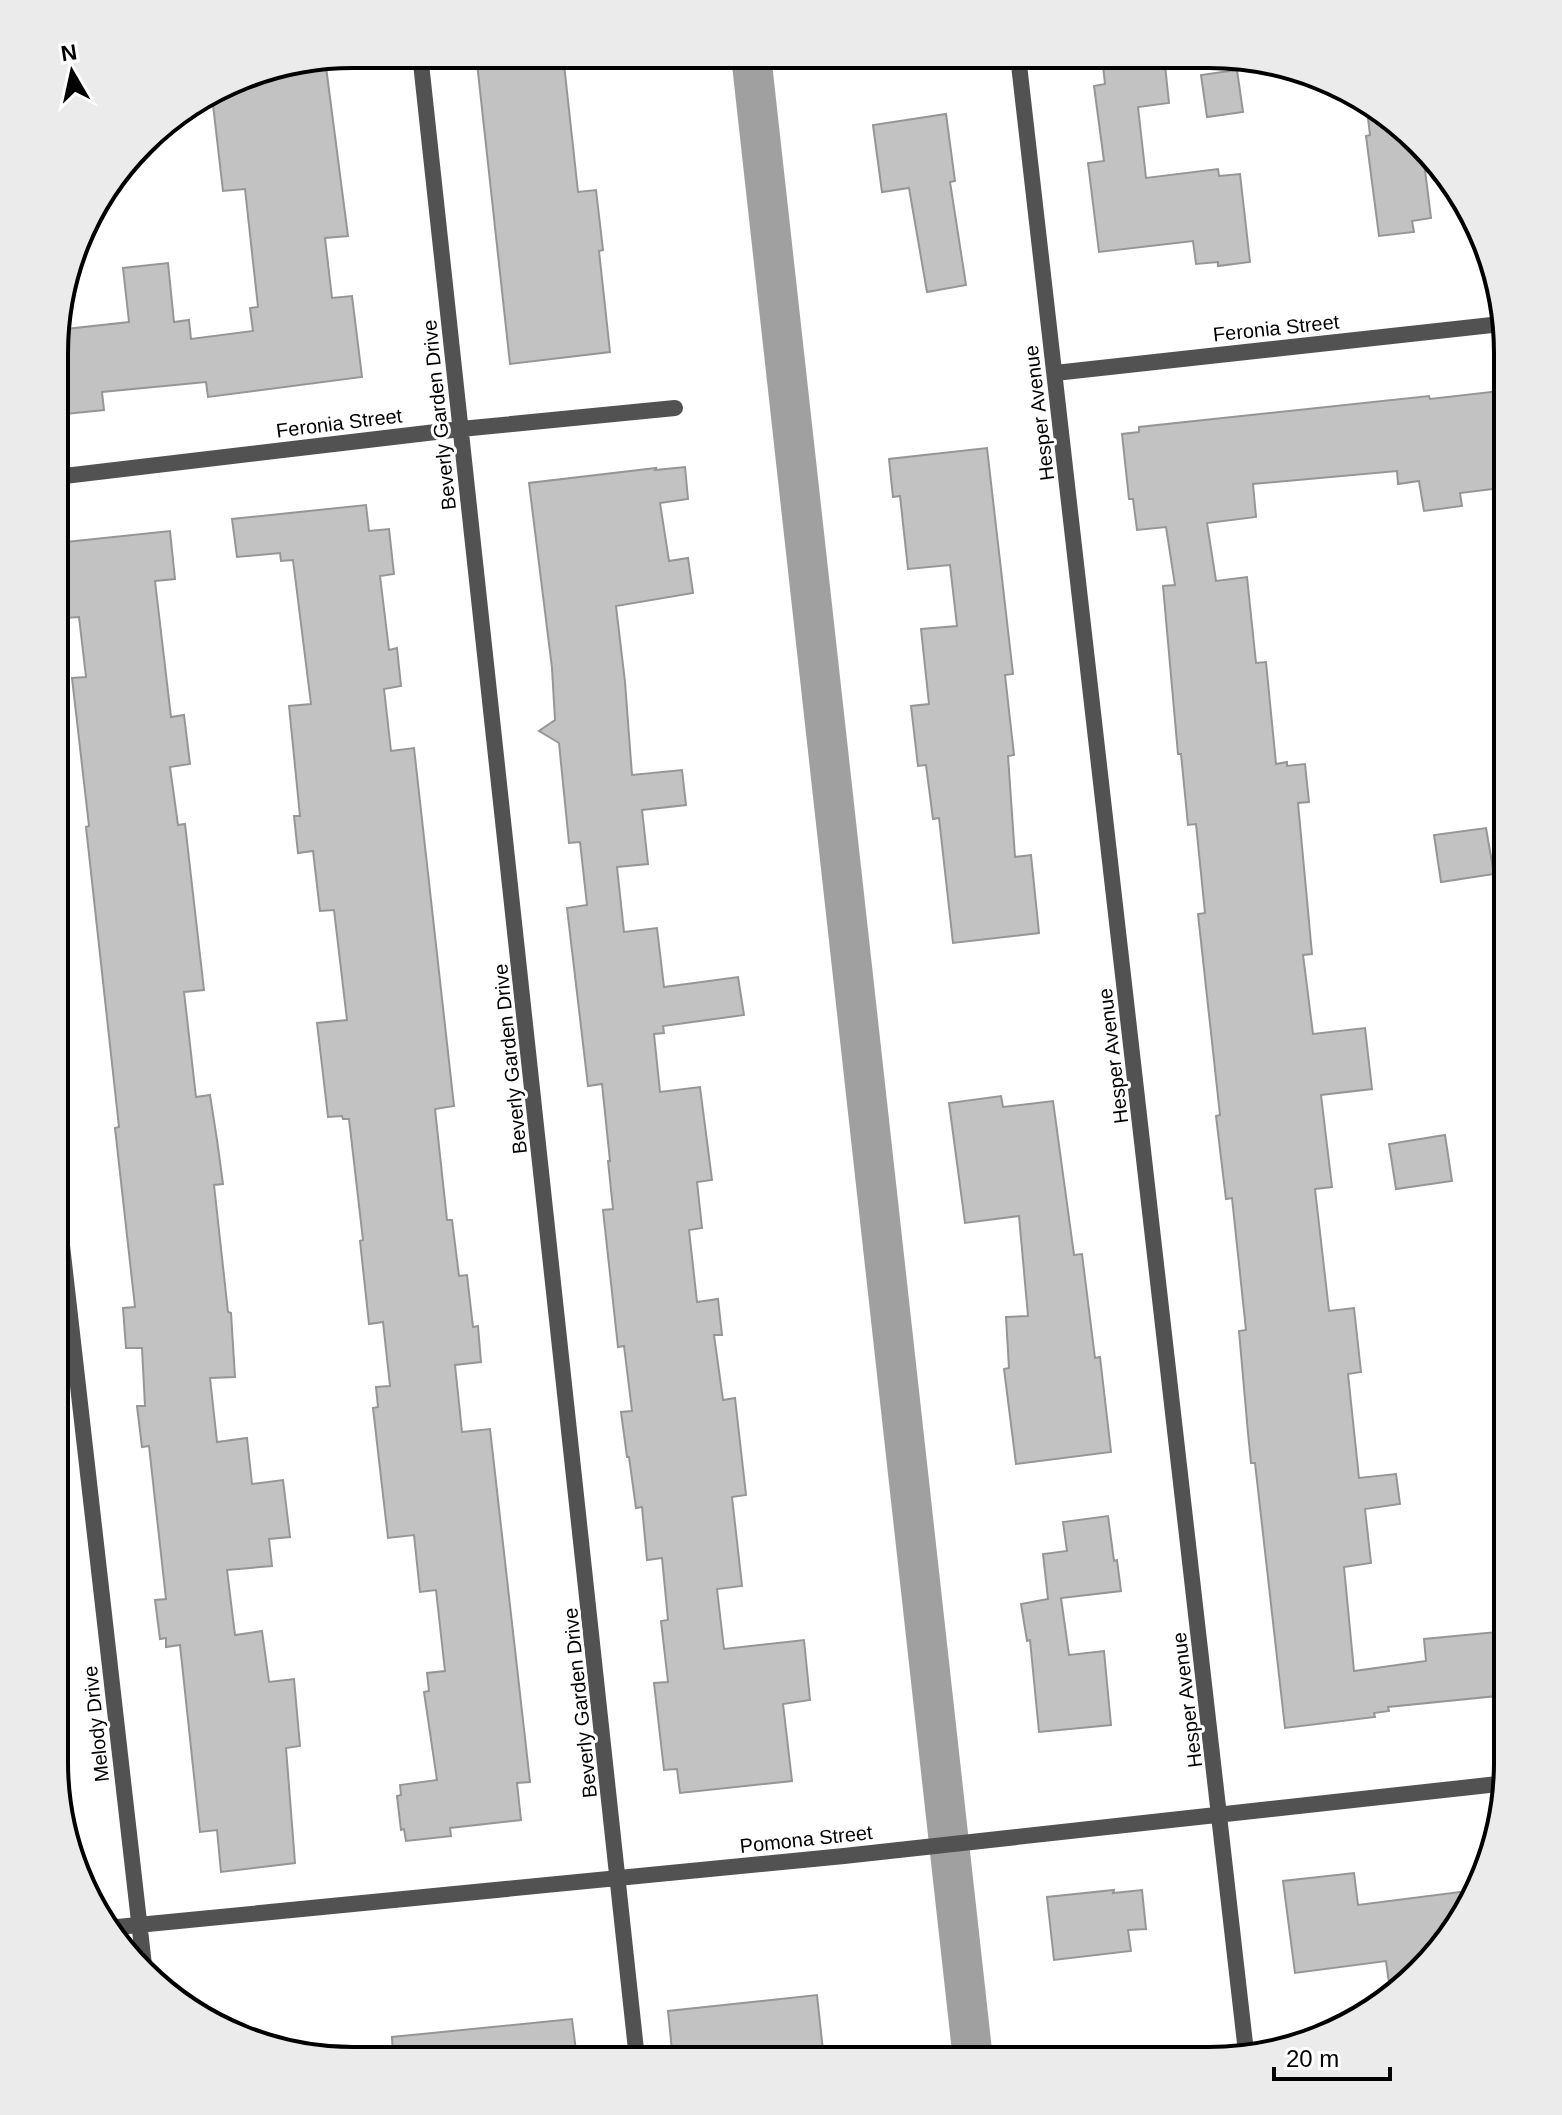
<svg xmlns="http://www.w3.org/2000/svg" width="1562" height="2115" font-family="Arial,sans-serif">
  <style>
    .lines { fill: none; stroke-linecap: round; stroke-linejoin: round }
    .canal { stroke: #a0a0a0; stroke-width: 40 }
    .building { fill: #c2c2c2; stroke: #969696; stroke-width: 2 }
    .street { stroke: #525252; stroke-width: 16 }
    .labels { text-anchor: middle; stroke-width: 6; stroke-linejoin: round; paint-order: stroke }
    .street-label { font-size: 20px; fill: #000; stroke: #fff }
    .rim { fill: none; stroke: #000; stroke-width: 4 }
  </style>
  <rect width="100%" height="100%" fill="#fff"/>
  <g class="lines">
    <path class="canal" d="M751,55L973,2060"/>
  </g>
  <path class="building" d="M476,54L563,55L578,192L596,190L603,250L599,251L610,352L510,364Z
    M1102,56H1164L1169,103L1138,107L1146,178L1218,169L1219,176L1240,174L1250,262L1218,266V262L1196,264L1193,241L1099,252L1088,163L1104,161L1094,86L1105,84Z
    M325,59L348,236L325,238L332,298L352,296L362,377L208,397L206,382L102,392L104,410L56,415L57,330L129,322L123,268L168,263L174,322L189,320L191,339L253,331L250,308L258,307L245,189L223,191L212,96L257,70Z
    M1237,70L1243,112L1207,117L1201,75Z
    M1366,101L1375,105L1422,146L1431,218L1412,221L1414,232L1379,236L1366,136L1370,135Z
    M946,114L955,181L950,182L966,285L927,292L909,188L882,192L873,125Z
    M1508,390V487L1460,493L1462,506L1424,511L1419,481L1398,484L1397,471L1253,484L1256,517L1207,523L1216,581L1247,577L1256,663L1266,662L1276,764L1287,762V766L1305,764L1309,802L1298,803L1312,954L1303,955L1313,1034L1365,1028L1372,1089L1321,1095L1332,1187L1315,1189L1329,1311L1354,1308L1361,1372L1348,1374L1359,1478L1396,1474L1400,1504L1365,1509L1371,1563L1344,1567L1354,1671L1426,1661L1424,1639L1507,1631V1695L1388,1707L1389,1711L1374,1713L1375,1717L1285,1728L1255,1463H1251L1248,1433L1239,1331L1246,1330L1232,1198L1226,1199L1216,1116L1220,1115L1198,914L1205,913L1196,824L1188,825L1181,754H1178L1163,586L1175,585L1166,527L1137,530L1133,499H1129L1122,434L1139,432V427L1429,396L1430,399Z
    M987,448L1013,674L1005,675L1014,755L1008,756L1015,857L1031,855L1039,933L953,943L939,818L933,819L926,765L918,766L911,706L929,704L921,629L957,626L950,565L908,569L900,496L893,497L889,459Z
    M685,467L688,499L660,503L669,561L688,558L693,593L616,606L625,682L632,775L682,770L686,805L642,810L648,864L617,867L624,932L657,928L664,987L738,977L744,1015L663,1026L664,1033L654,1034L660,1092L700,1087L712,1180L697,1182L702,1228L689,1230L697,1302L718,1299L722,1335H714L723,1400L735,1398L746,1495L732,1497L742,1586L717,1589L724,1649L804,1640L810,1700L783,1704L792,1781L680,1793L677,1769L664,1770L654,1683L668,1682L661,1621L668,1620L662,1558L647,1560L642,1507L636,1508L629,1457H627L621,1412L632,1411L624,1346L618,1347L603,1210L613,1209L608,1161H610L602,1084L588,1086L567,908L587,905L580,842L569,843L559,743L539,731L555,720L552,668L529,483L656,468L655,470Z
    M366,505L369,531L389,529L394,574L380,576L389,650L397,648L401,686L384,689L391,751L414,748L454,1106L435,1109L447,1220H452L459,1276L467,1275L473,1327L478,1326L481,1362L455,1365L462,1432L490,1429L530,1782L517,1783L521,1820L450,1828L451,1836L406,1841L404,1829L401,1830L397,1796L401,1795L400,1785L437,1780L424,1692L429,1691L427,1673L445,1671L436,1590L420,1592L414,1535L388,1538L373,1408L378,1407L376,1387L390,1386L383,1322L369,1324L360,1241L363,1240L349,1119H343L342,1116L328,1117L317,1023L347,1020L334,910L320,911L313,851L298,853L294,816H300L289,706L311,704L293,560L281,561L280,553L237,557L232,519Z
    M170,531L175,579L155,581L171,717L184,715L190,764L170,767L178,825L185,824L204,990L184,992L196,1097L210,1095L217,1140L223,1184L214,1185L228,1312L231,1313L235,1377L210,1378L217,1442L247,1438L252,1484L283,1480L290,1537L269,1539L272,1566L227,1570L235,1635L262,1631L269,1682L294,1679L300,1746L286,1748L295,1863L221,1872L217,1830L200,1832L180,1645L166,1647V1638L160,1639L155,1600L166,1599L149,1446L142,1447L137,1406H145L142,1348H126L123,1308L135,1307L115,1128L119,1127L86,827L89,826L72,678L86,677L79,617L65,618L57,543Z
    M1486,828L1494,874L1441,882L1434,835Z
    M1001,1096L1003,1107L1053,1101L1074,1255L1082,1254L1095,1358L1100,1357L1111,1452L1016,1464L1004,1369L1009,1368L1006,1317L1028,1316L1019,1216L965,1223L949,1103Z
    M1445,1135L1452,1181L1396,1189L1389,1144Z
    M1108,1516L1114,1561L1117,1560L1121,1591L1061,1598L1069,1655L1104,1651L1111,1725L1039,1732L1030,1640L1027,1641L1021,1604L1048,1599L1043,1554L1067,1551L1063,1522Z
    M1354,1873L1358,1905L1476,1890L1457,1928L1406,1986L1391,1997L1386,1961L1295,1973L1283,1881Z
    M1114,1890L1113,1893L1142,1890L1146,1929L1128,1930L1131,1951L1054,1960L1047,1897Z
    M817,1995L824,2060H673L668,2011Z
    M572,2019L577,2059H393L392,2037Z"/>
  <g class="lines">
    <path class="street" d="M420,54L637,2059
      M1018,56L1246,2052
      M1055,373L1501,324
      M56,477L461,429L675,408
      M55,1184L145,1974
      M107,1928L844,1856L1507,1783"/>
  </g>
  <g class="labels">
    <g class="street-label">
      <text transform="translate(1276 328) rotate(-6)" y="7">Feronia Street</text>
      <text transform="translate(1039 413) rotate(-97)" y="7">Hesper Avenue</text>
      <text transform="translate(439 415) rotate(-96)" y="7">Beverly Garden Drive</text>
      <text transform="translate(339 423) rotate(-7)" y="7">Feronia Street</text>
      <text transform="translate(1113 1056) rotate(-97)" y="7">Hesper Avenue</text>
      <text transform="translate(510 1059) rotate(-96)" y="7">Beverly Garden Drive</text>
      <text transform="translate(1187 1700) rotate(-97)" y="7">Hesper Avenue</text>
      <text transform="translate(580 1703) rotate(-96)" y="7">Beverly Garden Drive</text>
      <text transform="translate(96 1724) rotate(-96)" y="7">Melody Drive</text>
      <text transform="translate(806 1839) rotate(-6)" y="7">Pomona Street</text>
    </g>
  </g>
  <path d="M0 0H1562V2115H0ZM353 68H1209A285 285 0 0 1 1494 353V1762A285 285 0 0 1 1209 2047H353A285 285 0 0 1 68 1762V353A285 285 0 0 1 353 68Z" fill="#ebebeb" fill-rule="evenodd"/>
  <path class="rim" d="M353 68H1209A285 285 0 0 1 1494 353V1762A285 285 0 0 1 1209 2047H353A285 285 0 0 1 68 1762V353A285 285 0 0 1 353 68Z"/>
  <g transform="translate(72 72) rotate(351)" stroke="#ffffff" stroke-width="6" paint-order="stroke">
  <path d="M0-6L14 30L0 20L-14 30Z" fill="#000000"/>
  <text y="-12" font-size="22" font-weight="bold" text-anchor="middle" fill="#000000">N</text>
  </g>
  <path d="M1274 2067v12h116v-12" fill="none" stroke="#000000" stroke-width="4"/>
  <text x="1286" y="2067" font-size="24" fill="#000000" stroke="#ffffff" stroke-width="6" paint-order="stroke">20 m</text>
</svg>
